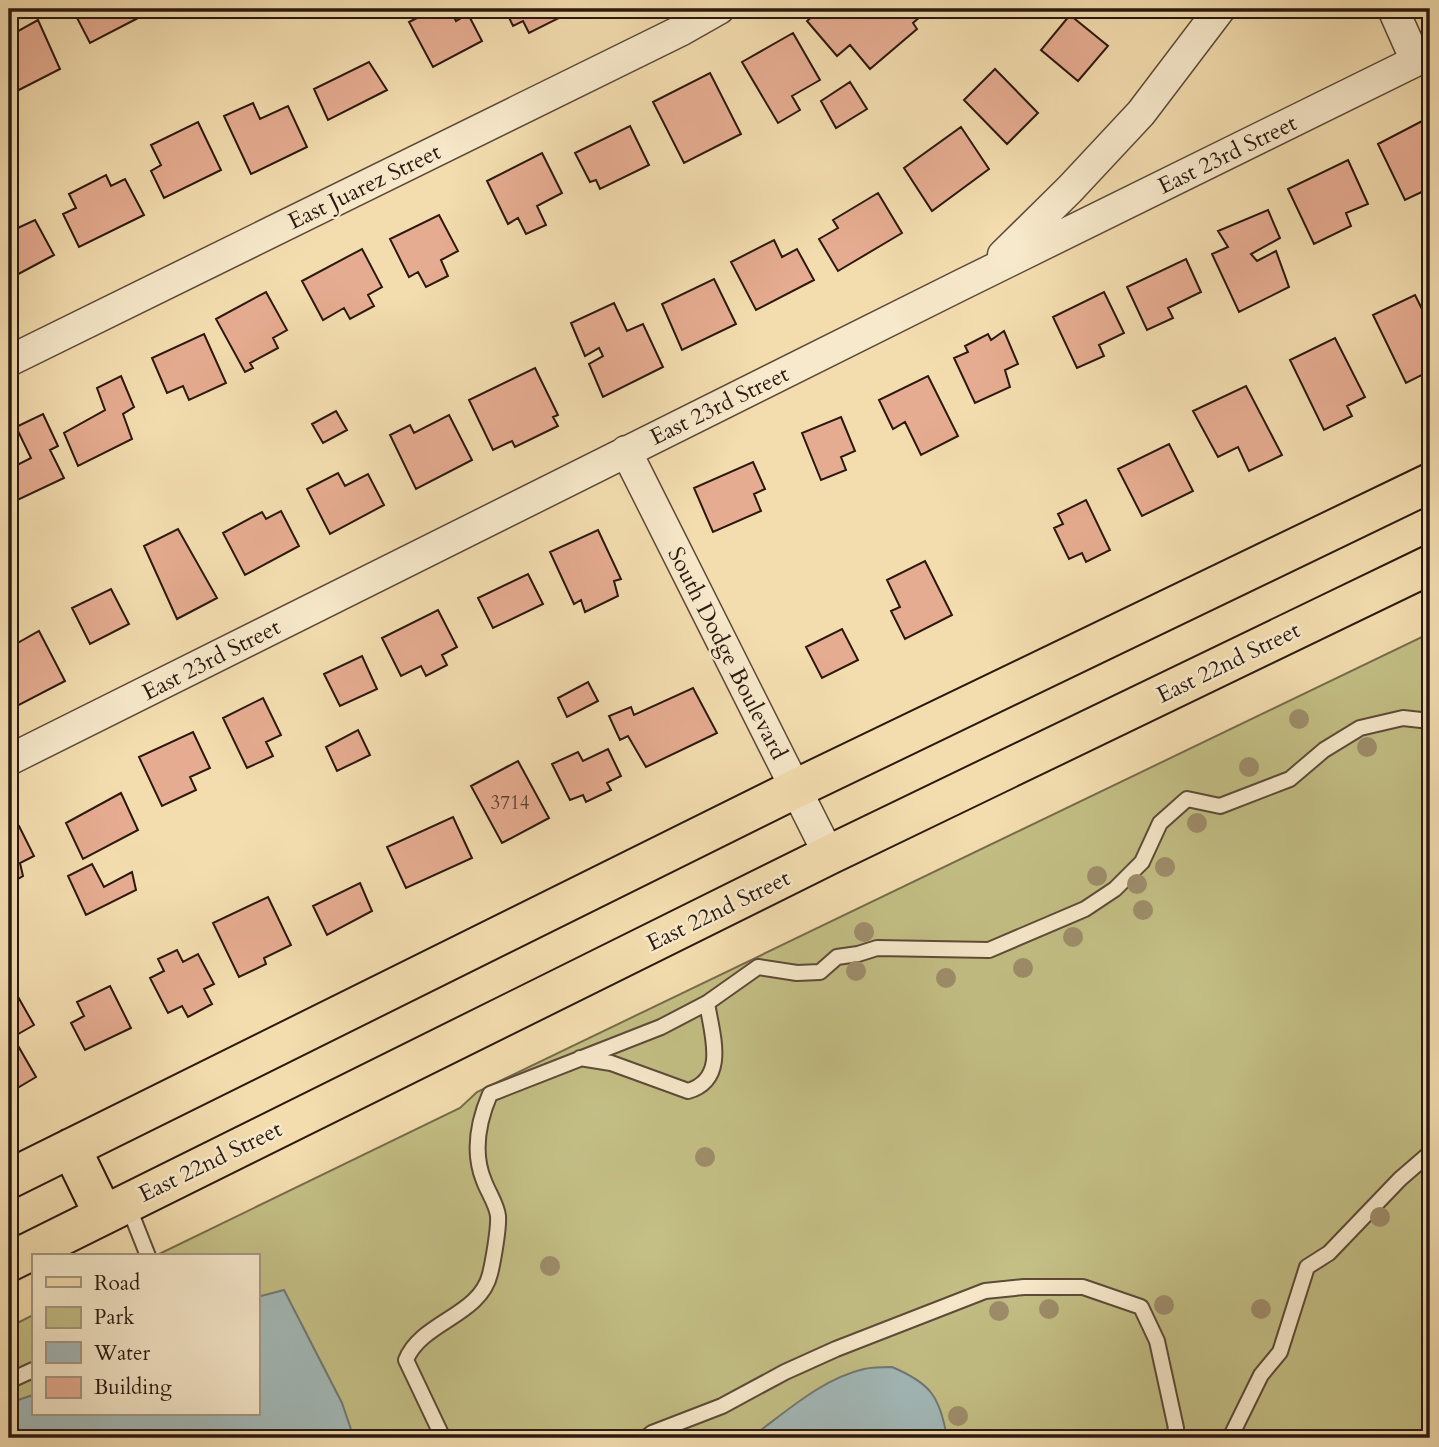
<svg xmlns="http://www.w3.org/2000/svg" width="1439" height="1447" font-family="Cardo,serif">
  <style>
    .green { fill: #c3bf85; stroke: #776c4a; stroke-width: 2 }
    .water { fill: #a2b8b7; stroke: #727874; stroke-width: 2 }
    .building { fill: #e6ac91; stroke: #2b1910; stroke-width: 2 }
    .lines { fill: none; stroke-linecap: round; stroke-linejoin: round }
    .service-casing { stroke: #5d4a38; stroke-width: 18 }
    .minor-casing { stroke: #5d4a38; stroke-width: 33 }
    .primary-casing { stroke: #2b1910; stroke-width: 42 }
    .service { stroke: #f7e9cb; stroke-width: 14 }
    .minor { stroke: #f7e9cb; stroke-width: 30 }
    .primary { stroke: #f3ddaf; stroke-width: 38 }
    .tree { fill: #9e8d6b }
    .labels { text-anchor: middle; stroke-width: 5; stroke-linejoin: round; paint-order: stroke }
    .number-label { font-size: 19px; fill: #5a3e30 }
    .street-label { font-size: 23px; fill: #2b1910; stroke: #f7e9cb }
  </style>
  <rect width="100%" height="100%" fill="#f3ddaf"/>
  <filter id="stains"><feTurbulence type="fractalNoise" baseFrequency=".00286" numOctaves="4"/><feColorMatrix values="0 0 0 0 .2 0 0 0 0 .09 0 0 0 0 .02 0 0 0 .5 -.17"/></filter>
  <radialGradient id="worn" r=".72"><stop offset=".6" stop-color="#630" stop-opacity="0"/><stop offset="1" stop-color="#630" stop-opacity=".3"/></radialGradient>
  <path class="green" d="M1430,633V1438H9V1327L33,1315V1414H257V1256H155L460,1108L477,1092Z"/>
  <path class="water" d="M284,1290L342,1403L354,1438H9V1403L33,1395V1414H257V1297Z
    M892,1367C930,1383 940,1396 947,1438H750C785,1413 821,1379 864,1369C873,1367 883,1367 892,1367Z"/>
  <path class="building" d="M81,9H135L140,17L90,43L74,12Z
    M191,9H211L195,16Z
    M435,9H450L456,21L468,14L482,41L433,67L409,22Z
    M505,9H566L569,13L529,33L523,21L513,26Z
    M821,9H929L913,23L917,29L870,69L850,45L837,56L807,21Z
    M1070,15L1108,46L1078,81L1041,50Z
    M38,20L60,69L9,95V36Z
    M793,33L820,80L792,96L800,110L778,123L742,62Z
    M369,62L387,90L328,120L314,89Z
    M995,69L1038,113L1007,144L964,100Z
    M710,73L741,134L684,163L653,102Z
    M850,82L867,109L836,128L821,101Z
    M253,103L260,119L288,106L307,147L251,174L224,116Z
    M1428,118L1430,123V188L1405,200L1378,144Z
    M198,122L221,170L164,198L151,171L161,165L151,145Z
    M630,126L649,165L600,189L596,180L590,182L575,153Z
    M961,127L989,169L932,211L904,168Z
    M542,153L562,193L537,206L546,225L526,234L518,218L508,224L487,181Z
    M1348,160L1368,204L1346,213L1351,226L1314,244L1288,189Z
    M106,175L111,186L125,179L144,215L79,247L63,214L76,208L69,194Z
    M878,193L902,233L838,271L819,239L838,228L833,220Z
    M1268,210L1280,238L1251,254L1257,261L1276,251L1289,287L1239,312L1212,254L1228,247L1218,231Z
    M439,215L458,251L441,260L448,276L426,287L418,272L409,277L390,239Z
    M35,220L54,255L9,279V232Z
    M774,240L782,257L797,249L814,280L756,310L731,262Z
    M362,249L382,287L368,295L374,306L350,319L344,308L323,320L302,281Z
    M1186,259L1201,292L1168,308L1173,318L1147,330L1127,287Z
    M714,279L736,324L682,350L662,304Z
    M266,292L287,330L273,338L278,348L250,363L253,368L245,372L216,319Z
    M1104,292L1124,333L1099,345L1104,356L1077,368L1053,317Z
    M1415,295L1430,325V371L1406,383L1373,315Z
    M614,303L627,331L643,324L663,367L603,397L589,364L603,356L599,348L585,356L571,323Z
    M1004,331L1018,364L1005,370L1010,387L975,403L954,358L968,352L965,346L988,334L991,340Z
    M204,334L226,383L189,400L183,386L167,393L152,358Z
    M1335,338L1365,397L1347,406L1352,416L1324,430L1290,360Z
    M535,368L558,415L553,417L558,426L515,447L512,441L493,450L469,400Z
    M121,376L134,407L123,414L132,439L78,466L64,433L105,410L97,388Z
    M928,376L958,436L921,455L905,422L893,429L879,400Z
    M1246,386L1282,455L1249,471L1238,447L1218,457L1193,411Z
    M336,411L347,430L323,443L312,424Z
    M43,414L58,446L50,450L64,478L9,504V469L31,458L16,427Z
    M449,415L472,460L416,489L390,435L410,425L414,433Z
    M841,417L855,451L841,457L846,470L821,480L802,433Z
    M1169,444L1193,491L1142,516L1118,469Z
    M753,462L765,489L754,494L761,511L713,532L694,488Z
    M338,473L345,486L368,474L384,505L330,534L307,489Z
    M1086,500L1110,550L1086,562L1082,553L1069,559L1054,528L1063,524L1058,514Z
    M281,511L299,546L245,575L223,533L262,512L266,519Z
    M178,529L217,598L177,619L144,546Z
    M598,530L621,579L614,581L618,596L585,612L581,600L574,604L550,552Z
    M925,561L952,615L905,639L891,611L900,607L887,580Z
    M528,574L543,604L493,628L478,598Z
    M111,589L129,624L90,644L72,608Z
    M438,610L457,647L442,655L447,665L426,676L421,666L401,676L382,638Z
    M842,629L858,660L822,678L806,647Z
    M39,631L65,681L15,707L9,695V636L14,645Z
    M362,656L377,689L340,706L324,674Z
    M588,682L598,701L567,717L558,698Z
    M693,688L717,733L646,767L628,736L620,740L609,716L631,707L634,715Z
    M263,698L281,735L266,742L273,756L247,768L223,718Z
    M358,730L370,755L337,771L326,747Z
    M193,732L210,768L190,777L196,790L162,806L139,757Z
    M608,749L621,776L607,783L611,790L586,802L583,795L570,800L552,764L578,752L583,761Z
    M518,761L549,818L502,843L471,786Z
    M121,793L138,830L83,859L66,823Z
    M453,817L472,858L406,888L387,847Z
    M19,826L34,856L20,863L23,876L9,884V831Z
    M92,864L104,887L132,872L136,890L86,915L68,876Z
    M360,883L372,911L327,935L313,906Z
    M268,897L291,945L264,958L266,964L239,977L213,923Z
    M177,950L183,962L198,954L214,984L204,989L212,1004L188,1017L182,1006L168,1013L150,978L164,971L158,959Z
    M110,986L131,1028L85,1050L71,1023L84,1016L77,1002Z
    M13,988L34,1025L13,1037L36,1077L9,1093V990Z"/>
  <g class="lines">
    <g class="service-casing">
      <path id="service" d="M580,1058L611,1063L688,1091C728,1079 712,1035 707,1003
        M127,1203L148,1256
        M9,1381L33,1370
        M443,1438L406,1360C421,1322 480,1316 490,1274C493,1262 499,1228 498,1216C497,1205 488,1192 484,1181C472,1152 478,1122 490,1094L661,1027L707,1003L758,967L797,973L820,972L837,957L858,954L877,948L989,950L1085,909L1115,889L1142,862L1160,823L1187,799L1220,806L1290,779L1324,750L1360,728L1403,718L1430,721
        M646,1438L652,1433L722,1406L785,1372L836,1349L985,1291L1024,1287H1083L1141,1307L1157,1341L1176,1428L1173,1438
        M1230,1438L1261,1375L1280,1352L1307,1267L1329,1253L1400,1179L1430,1153"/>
    </g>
    <g class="minor-casing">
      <path id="minor" d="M1393,9L1416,61
        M1003,255L1070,189L1141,113L1220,9
        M9,361L682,30L719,9
        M626,451L829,855
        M9,760L959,286L1430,54"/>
    </g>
    <g class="primary-casing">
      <path id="primary" d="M71,1148L103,1214
        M9,1179L797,788L1430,483
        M9,1262L829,855L1430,565"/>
    </g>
    <use href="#service" class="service"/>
    <use href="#minor" class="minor"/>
    <use href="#primary" class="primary"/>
  </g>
  <g class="tree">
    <circle cx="1299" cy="719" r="10"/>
    <circle cx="1367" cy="747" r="10"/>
    <circle cx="1249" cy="767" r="10"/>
    <circle cx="1197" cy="823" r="10"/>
    <circle cx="1165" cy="867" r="10"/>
    <circle cx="1097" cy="876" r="10"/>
    <circle cx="1137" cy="884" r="10"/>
    <circle cx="1143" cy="910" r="10"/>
    <circle cx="864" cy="932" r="10"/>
    <circle cx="1073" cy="937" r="10"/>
    <circle cx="1023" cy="968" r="10"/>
    <circle cx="856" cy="971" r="10"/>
    <circle cx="946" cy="978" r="10"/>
    <circle cx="705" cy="1157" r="10"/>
    <circle cx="1380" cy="1217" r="10"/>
    <circle cx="550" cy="1266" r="10"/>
    <circle cx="1164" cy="1305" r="10"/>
    <circle cx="1049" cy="1309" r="10"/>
    <circle cx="1261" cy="1309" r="10"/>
    <circle cx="999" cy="1311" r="10"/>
    <circle cx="958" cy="1416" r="10"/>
  </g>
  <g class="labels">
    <g class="number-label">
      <text x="510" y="809">3714</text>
    </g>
    <g class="street-label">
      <text transform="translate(1227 154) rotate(-26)" y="8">East 23rd Street</text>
      <text transform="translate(364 186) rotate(-26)" y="8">East Juarez Street</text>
      <text transform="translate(719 405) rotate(-26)" y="8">East 23rd Street</text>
      <text transform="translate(728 653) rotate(63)" y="8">South Dodge Boulevard</text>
      <text transform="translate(211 659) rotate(-27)" y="8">East 23rd Street</text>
      <text transform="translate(1228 662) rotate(-26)" y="8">East 22nd Street</text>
      <text transform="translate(718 910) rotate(-26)" y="8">East 22nd Street</text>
      <text transform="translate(210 1161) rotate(-26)" y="8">East 22nd Street</text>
    </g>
  </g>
  <rect width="1439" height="1447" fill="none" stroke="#f3ddaf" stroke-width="35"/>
  <rect x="10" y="10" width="1418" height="1426" fill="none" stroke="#2b1910" stroke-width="3.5"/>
  <rect x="18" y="18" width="1404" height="1412" fill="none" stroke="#2b1910" stroke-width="2"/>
  <rect x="32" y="1254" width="228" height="161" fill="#f7e9cb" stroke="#a59680" stroke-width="2"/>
  <rect x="46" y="1277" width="35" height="10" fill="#f3ddaf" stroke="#a59680" stroke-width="2"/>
  <text x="94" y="1290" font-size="21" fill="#2b1910">Road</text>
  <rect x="46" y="1307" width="35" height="21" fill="#c3bf85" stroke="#a59680" stroke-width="2"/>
  <text x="94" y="1324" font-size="21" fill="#2b1910">Park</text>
  <rect x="46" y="1342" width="35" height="21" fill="#a2b8b7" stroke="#a59680" stroke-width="2"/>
  <text x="94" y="1360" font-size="21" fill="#2b1910">Water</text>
  <rect x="46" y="1377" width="35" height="21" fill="#e6ac91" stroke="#a59680" stroke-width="2"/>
  <text x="94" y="1394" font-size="21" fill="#2b1910">Building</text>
  <rect width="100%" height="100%" filter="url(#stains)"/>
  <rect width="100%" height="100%" fill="url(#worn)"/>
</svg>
